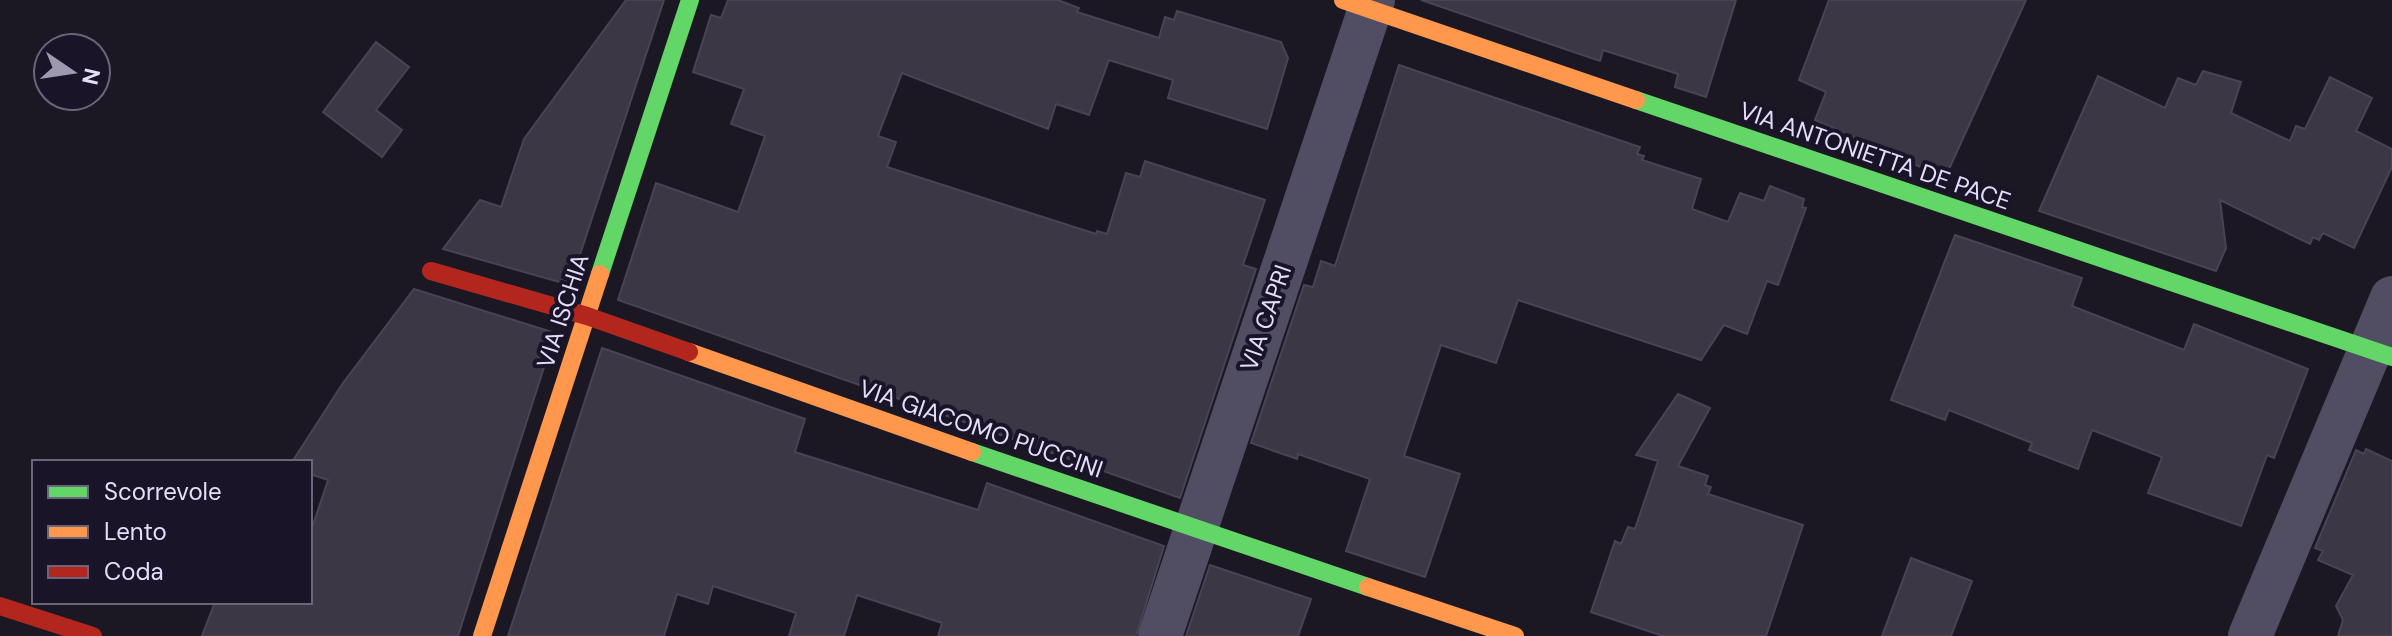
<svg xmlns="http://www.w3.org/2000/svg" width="2392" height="636" font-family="'DM Sans',sans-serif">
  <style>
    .building { fill: #3b3745; stroke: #494455; stroke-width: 2 }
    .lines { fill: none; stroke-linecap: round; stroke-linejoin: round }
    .street { stroke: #514e63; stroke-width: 44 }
    .fast { stroke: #63d668; stroke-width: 18 }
    .slow { stroke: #ff974d; stroke-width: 18 }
    .jam { stroke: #b3261e; stroke-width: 18 }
    .labels { text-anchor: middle; stroke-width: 8; stroke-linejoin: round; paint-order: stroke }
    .street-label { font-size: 24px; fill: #e5defb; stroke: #191428 }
  </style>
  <rect width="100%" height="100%" fill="#1b1824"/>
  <path class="building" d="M626,0H664L570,285L443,249L480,200L501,207L524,139Z
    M728,0H1058L1079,8L1077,12L1159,38L1165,17L1174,20L1177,11L1281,42L1288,58L1267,129L1168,98L1173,80L1109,60L1089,115L1056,104L1048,129L902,73L878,136L896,142L887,167L1096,234L1097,231L1107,234L1126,173L1140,177L1145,161L1265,200L1243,265L1256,269L1180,498L618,300L656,183L738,212L765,136L731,124L744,89L693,72L711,15L721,18Z
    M1421,0H1736L1706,97L1675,87L1678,74L1603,50L1600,61Z
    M1829,0H2026L1945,178L1815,120L1826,92L1799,80Z
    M376,42L409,67L376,110L402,130L382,157L323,112Z
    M1399,65L1640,147L1637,154L1644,156L1642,160L1701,179L1692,209L1728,222L1740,193L1764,201L1770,186L1804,199L1802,207L1806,208L1778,285L1767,281L1747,334L1724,325L1701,360L1518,300L1496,363L1441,345L1404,456L1460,474L1425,577L1346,551L1370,479L1298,454L1297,459L1251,443L1304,285L1313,287L1321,261L1335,266Z
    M2203,71L2241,82L2231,113L2290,141L2296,126L2305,129L2330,77L2372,98L2356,131L2392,149V167L2354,248L2323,233L2319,240L2313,237L2310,244L2220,200L2226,248L2216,271L2039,211L2098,76L2165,108L2178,78L2196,85Z
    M1955,235L2082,278L2072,306L2184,350L2194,324L2308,369L2274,458L2267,455L2241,526L2148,493L2162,457L2092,430L2078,469L2029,450L2032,443L1949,410L1945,420L1891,400Z
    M414,289L555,333L458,636H202L215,602H310V534L328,480L310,474V462H292L343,383Z
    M602,348L805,419L795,452L978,510L987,483L1164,546L1136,636H938L942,623L857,595L844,636H789L796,613L713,586L708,604L677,594L664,636H508Z
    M1678,394L1710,408L1678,466L1708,476L1705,485L1711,487L1708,494L1803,525L1766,636H1663L1591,612L1615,541L1621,544L1628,527L1635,529L1658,461L1636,455Z
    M2366,449L2392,461V636H2338L2343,620L2336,606L2353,575L2318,560L2323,551L2315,548L2356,450L2364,454Z
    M1911,558L1972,581L1951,636H1882Z
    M1210,565L1311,599L1298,636H1186Z"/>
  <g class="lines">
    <path class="street" d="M1160,636L1373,0
      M2250,636L2392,298"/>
    <path class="fast" d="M1636,100L2392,357
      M600,274L690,0
      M972,452L1368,587"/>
    <path class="slow" d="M1343,0L1636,100
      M689,352L972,452
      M1368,587L1515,636
      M482,636L600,274"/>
    <path class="jam" d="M431,271L587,316L689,352
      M0,606L93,636"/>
  </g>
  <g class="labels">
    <g class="street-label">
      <text transform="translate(1875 156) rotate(19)" y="8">VIA ANTONIETTA DE PACE</text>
      <text transform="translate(563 311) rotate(-72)" y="8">VIA ISCHIA</text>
      <text transform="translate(1266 318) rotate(-71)" y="8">VIA CAPRI</text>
      <text transform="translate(981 429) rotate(19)" y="8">VIA GIACOMO PUCCINI</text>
    </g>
  </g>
  <rect x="32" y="460" width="280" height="144" fill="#191428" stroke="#6b657c" stroke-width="2"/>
  <rect x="48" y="486" width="40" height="12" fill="#63d668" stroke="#6b657c" stroke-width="2"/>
  <text x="104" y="500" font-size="24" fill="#e5defb">Scorrevole</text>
  <rect x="48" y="526" width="40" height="12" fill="#ff974d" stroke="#6b657c" stroke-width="2"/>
  <text x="104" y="540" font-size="24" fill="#e5defb">Lento</text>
  <rect x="48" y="566" width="40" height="12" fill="#b3261e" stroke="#6b657c" stroke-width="2"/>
  <text x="104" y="580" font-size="24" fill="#e5defb">Coda</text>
  <g transform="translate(72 72) rotate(103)"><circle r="38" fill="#191428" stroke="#6b657c" stroke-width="2"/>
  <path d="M0-6L14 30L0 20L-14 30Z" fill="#9e99b0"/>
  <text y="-12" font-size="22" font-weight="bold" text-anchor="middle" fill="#e5defb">N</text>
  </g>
</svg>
